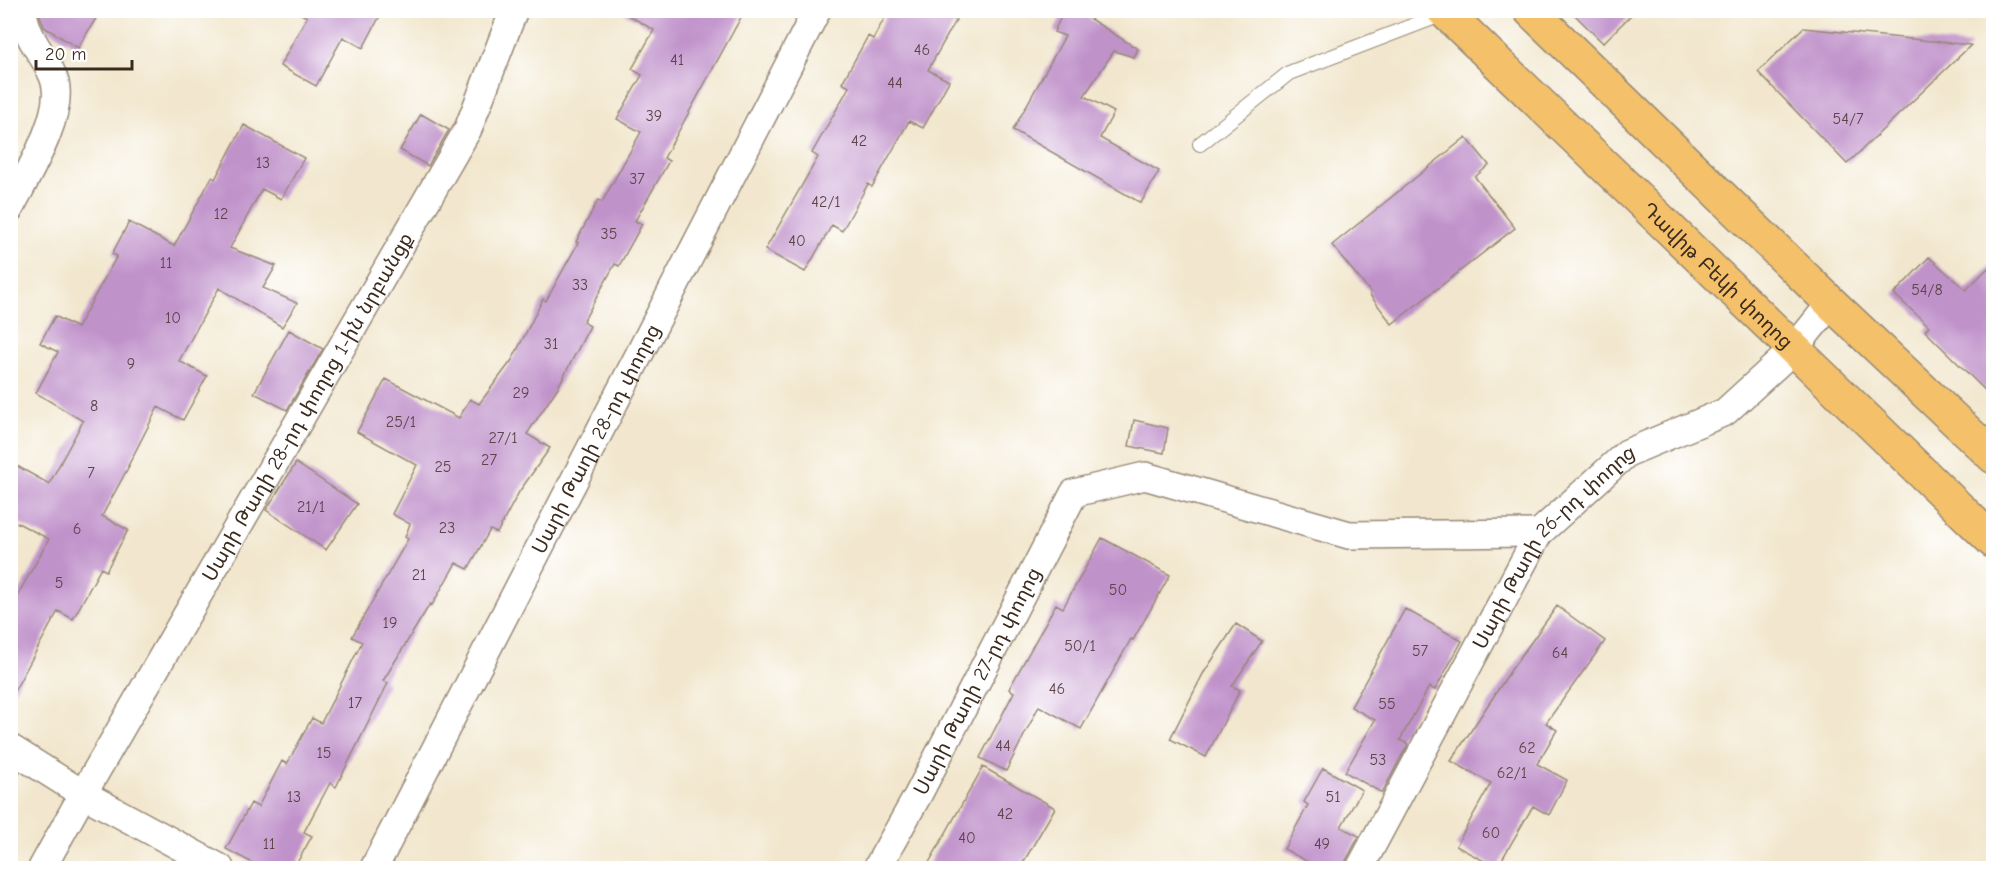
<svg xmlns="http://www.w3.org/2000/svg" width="2004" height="879" font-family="'Comic Neue','Noto Sans Armenian',sans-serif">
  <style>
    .building { fill: #c092ca }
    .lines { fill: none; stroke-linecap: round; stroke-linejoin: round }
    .service-casing { stroke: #968876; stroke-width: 16 }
    .minor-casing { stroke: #968876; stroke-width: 30 }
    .primary-casing { stroke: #968876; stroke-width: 36 }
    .service { stroke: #fff; stroke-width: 14 }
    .minor { stroke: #fff; stroke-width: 27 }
    .primary { stroke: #f4c16a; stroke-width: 33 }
    .labels { text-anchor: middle; stroke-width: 6; stroke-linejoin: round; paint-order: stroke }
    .number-label { font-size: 16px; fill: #5c4449 }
    .street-label { font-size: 20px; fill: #3b2a1e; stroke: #fff }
  </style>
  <rect width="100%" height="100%" fill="#fff"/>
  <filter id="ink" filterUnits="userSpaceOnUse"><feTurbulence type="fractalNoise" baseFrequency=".0167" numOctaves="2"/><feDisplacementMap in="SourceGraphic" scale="12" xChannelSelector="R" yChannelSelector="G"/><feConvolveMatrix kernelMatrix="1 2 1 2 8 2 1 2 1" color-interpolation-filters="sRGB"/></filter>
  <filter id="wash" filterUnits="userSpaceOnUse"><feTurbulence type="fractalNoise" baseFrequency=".008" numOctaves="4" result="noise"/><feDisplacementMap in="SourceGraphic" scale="24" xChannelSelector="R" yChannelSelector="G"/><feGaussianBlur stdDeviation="1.35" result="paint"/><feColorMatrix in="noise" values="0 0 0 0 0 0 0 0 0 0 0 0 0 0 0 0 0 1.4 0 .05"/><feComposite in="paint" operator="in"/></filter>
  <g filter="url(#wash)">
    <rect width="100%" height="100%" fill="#f2e7ce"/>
    <g id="blocks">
      <path class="building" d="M38,10H101L78,48L44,27Z
        M294,10H383L363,48L343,37L316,86L280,66L307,17Z
        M619,10H745L664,158L669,161L635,221L642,224L619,266L615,264L583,322L590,326L558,387L527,434L550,448L519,492L497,533L490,530L468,569L456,563L432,605L430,604L383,681L388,683L336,787L330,783L304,832L312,836L294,868H262L226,849L251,803L258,807L282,761L287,764L312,718L321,723L362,642L352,637L408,539L405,537L410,524L392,514L417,465L357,432L386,379L459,418L470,399L479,404L512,360L543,299L546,301L578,243L576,242L598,200L602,202L641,132L617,119L642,75L632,69L654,30Z
        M889,10H938L956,20L928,70L949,81L923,128L909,121L872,187L868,184L842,231L832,225L805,272L765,250L818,157L812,153L849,87L842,83L868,36L873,39Z
        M1064,10H1076L1138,49L1134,57L1114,51L1084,96L1114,112L1100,138L1159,171L1141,203L1013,130L1065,36L1054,32Z
        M1570,10H1636L1603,43Z
        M1803,28L1971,45L1847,164L1758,72Z
        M421,114L449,130L428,166L400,150Z
        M244,125L304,158L281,199L262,189L230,248L276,266L263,288L297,303L282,327L219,288L179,361L207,376L183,420L158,407L128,466H129L102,516L128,530L106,571L101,568L73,619L58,611L10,699V609L49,539L10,519V462L49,484L83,421L36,393L58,352L40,343L55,316L77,328L117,256L112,254L129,222L174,246L212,177L215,179Z
        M1466,137L1489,165L1475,177L1515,228L1392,324L1370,295L1371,293L1332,245Z
        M1929,257L1966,290L1994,262V399L1925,331L1929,326L1894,294Z
        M289,330L323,349L287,410L254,393Z
        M1134,420L1168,428L1164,453L1129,446Z
        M296,463L357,504L326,550L266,510Z
        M1102,538L1170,575L1133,640L1131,639L1081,729L1039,706L1006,771L980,758L1014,692L1009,689L1056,604L1063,608Z
        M1557,606L1605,641L1546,723L1557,730L1537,764L1567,780L1549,815L1533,806L1497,868L1456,846L1491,783L1451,761L1511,670Z
        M1405,609L1462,641L1435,690L1429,687L1400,740L1408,744L1382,793L1345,772L1375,720L1351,707Z
        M1236,624L1262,641L1232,686L1240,690L1206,757L1170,739L1203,674Z
        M983,767L1055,808L1020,868H926Z
        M1323,768L1362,790L1341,827L1359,836L1342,868H1319L1284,849L1308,805L1304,802Z"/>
    </g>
  </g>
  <g filter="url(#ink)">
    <use href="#blocks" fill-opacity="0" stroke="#968876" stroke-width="1.5"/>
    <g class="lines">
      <g class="service-casing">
        <path id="service" d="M1200,144L1289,73L1446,13"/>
      </g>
      <g class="minor-casing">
        <g id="minor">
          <path d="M10,208C26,177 64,116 55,82C50,63 36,50 29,33C26,26 24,18 22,10"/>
          <path d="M10,748L83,794L220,868"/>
          <path id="s1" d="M42,868L83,794L468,129L514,10"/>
          <path id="s2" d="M374,868L817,10"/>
          <path id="s3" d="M877,868L918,795L1074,493L1145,476L1349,535L1539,533"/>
          <path id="s4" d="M1360,868L1539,533L1627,453L1725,412L1793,350L1831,303"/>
        </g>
      </g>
      <g class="primary-casing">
        <g id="primary">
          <path id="s5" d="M1443,10L1994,542"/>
          <path d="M1530,10L1831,303L1994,457"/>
        </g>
      </g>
      <use href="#service" class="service"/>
      <use href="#minor" class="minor"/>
      <use href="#primary" class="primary"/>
    </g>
  </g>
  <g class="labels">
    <g class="number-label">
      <text x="922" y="55">46</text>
      <text x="677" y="65">41</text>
      <text x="895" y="88">44</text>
      <text x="654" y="121">39</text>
      <text x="1848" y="124">54/7</text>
      <text x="859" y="146">42</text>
      <text x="263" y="168">13</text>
      <text x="637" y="184">37</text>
      <text x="826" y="207">42/1</text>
      <text x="221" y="219">12</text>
      <text x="609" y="239">35</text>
      <text x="797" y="246">40</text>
      <text x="166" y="268">11</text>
      <text x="580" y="290">33</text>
      <text x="1927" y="295">54/8</text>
      <text x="173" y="323">10</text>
      <text x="551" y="349">31</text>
      <text x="131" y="369">9</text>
      <text x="521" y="398">29</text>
      <text x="94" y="411">8</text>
      <text x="401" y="427">25/1</text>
      <text x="503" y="443">27/1</text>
      <text x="489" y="465">27</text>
      <text x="443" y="472">25</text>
      <text x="91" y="478">7</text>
      <text x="311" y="512">21/1</text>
      <text x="447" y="533">23</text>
      <text x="77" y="534">6</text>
      <text x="419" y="580">21</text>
      <text x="59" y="588">5</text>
      <text x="1118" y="595">50</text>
      <text x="390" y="628">19</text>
      <text x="1080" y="651">50/1</text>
      <text x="1420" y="656">57</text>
      <text x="1560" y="658">64</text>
      <text x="1057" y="694">46</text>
      <text x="355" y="708">17</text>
      <text x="1387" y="709">55</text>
      <text x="1003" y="751">44</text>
      <text x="1527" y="753">62</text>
      <text x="324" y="758">15</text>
      <text x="1378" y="765">53</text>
      <text x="1512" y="778">62/1</text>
      <text x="294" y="802">13</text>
      <text x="1333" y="802">51</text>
      <text x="1005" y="819">42</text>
      <text x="1491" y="838">60</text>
      <text x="967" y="843">40</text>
      <text x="269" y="849">11</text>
      <text x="1322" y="849">49</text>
    </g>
    <g class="street-label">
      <text dy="7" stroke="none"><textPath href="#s5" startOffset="382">Դավիթ Բեկի փողոց</textPath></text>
      <text dy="7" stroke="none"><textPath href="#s1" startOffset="532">Սարի Թաղի 28-րդ փողոց 1-ին նրբանցք</textPath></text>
      <text dy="7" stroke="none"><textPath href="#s2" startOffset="483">Սարի Թաղի 28-րդ փողոց</textPath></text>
      <text dy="7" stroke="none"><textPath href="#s4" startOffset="378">Սարի Թաղի 26-րդ փողոց</textPath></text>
      <text dy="7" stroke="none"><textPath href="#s3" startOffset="212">Սարի Թաղի 27-րդ փողոց</textPath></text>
    </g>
  </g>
  <rect width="2004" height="879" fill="none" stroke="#fff" stroke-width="36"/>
  <path d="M36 60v9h96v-9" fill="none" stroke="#3b2a1e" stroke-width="3"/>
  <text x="45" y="60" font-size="18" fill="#3b2a1e" stroke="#ffffff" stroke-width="4.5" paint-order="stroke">20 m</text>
</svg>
